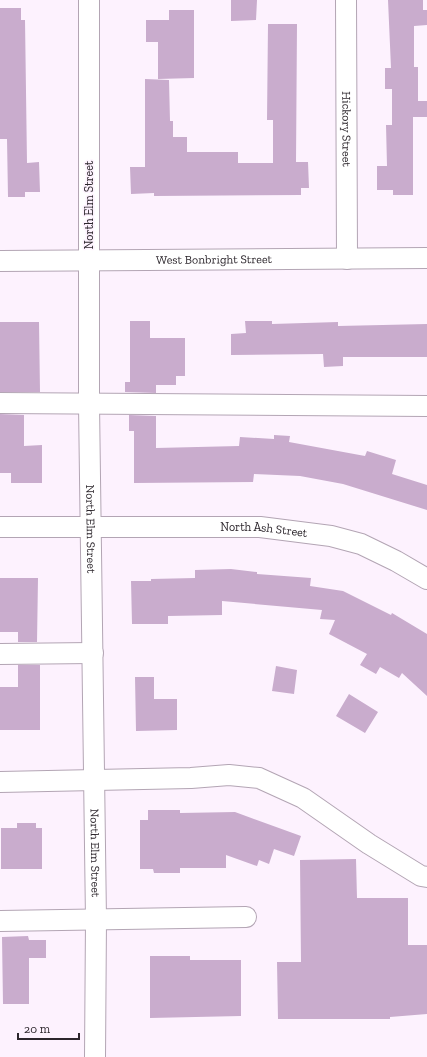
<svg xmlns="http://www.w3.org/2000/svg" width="427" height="1057" font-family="'Zilla Slab',serif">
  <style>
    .building { fill: #c9accd }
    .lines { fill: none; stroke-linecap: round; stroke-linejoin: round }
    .minor-casing { stroke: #b3a5b4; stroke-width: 22 }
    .minor { stroke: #fff; stroke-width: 20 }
    .labels { text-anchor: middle; stroke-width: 3; stroke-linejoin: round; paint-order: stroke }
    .street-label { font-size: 12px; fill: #2c262c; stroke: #fdf2fe }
  </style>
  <rect width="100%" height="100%" fill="#fdf2fe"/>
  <path class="building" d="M231,0H257L256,20L231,21Z
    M388,0H423V10H427V25L414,26V67H418V101H427V117H413V195H393V190H377V166H387L386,125H392V89H385V68H391Z
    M0,8H21V20H25L27,163L39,162L40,192H25V197H8L7,139H0Z
    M169,10H194V78L158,79V42H146V20H169Z
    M268,24H297L296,162H308L309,188H301V195L154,196V193L131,194L130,167H145V79L169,80L170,121H173V137H187V152H238V163H273V120H267Z
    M130,321H150V338H185V376H176V385H156V393L125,392V382H130Z
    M245,321H272V324L338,322V326L427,324V357H343V366L324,367L323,354L231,355V334L246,333Z
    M0,322H39L40,392H0Z
    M0,414L24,415V446L42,445V483H11V473H0Z
    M129,415L156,416V448L239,446L240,437L274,439V435L290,436L289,442L365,456L367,451L396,460L392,474L427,485V510L343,484L300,476L254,474L253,482L134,483V431H129Z
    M231,569L257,572V574L311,578L310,586L343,591L391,615L392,613L427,634V696L402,673L399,678L380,667L376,674L360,665L367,654L329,634L335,620L320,619L322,610L222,601V615L168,616V624H132L131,581H151V579L195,578V570Z
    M0,578H38L37,642H18V632H0Z
    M18,665H40V730H0V687H18Z
    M276,666L297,670L294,694L272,691Z
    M135,677H154V699H177V730L136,731Z
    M349,694L378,712L365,733L336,716Z
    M148,810H180V813L235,812L301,836L294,856L274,849L269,864L259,860L257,866L226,855V868H180V873H154L153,869H140V820H148Z
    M17,823H36V828H42V869H1V828H17Z
    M356,859L357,898H408V945H427V1014L390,1017V1019H278L277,962H301L300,860Z
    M28,936L29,940H46V958H29V1004H3L2,937Z
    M150,956H190V960H241V1016L150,1018Z"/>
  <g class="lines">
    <g class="minor-casing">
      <g id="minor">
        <path id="s1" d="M89,0V404L96,920L95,1057"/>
        <path id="s2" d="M346,0L347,259"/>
        <path id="s3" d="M0,261L427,258"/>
        <path d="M0,403L427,406"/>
        <path id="s4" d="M0,527H260L331,536L361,544L396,561L427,579"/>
        <path d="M0,654L93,653"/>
        <path d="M0,782L191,778L229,775L259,778L303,798L369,844L421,876L427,877"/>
        <path d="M0,921L246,917"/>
      </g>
    </g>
    <use href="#minor" class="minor"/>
  </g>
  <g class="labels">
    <g class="street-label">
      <text dy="4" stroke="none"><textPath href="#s2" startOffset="129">Hickory Street</textPath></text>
      <text transform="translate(89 205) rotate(-90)" y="4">North Elm Street</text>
      <text dy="4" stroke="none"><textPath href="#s3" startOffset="214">West Bonbright Street</textPath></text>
      <text dy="4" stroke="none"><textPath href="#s1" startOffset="529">North Elm Street</textPath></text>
      <text dy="4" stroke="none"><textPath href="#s4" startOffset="264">North Ash Street</textPath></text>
      <text dy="4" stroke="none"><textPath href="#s1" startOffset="853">North Elm Street</textPath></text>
    </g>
  </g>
  <path d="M18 1033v6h61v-6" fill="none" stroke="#2c262c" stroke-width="2"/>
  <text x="24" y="1033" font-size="12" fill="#2c262c" stroke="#fdf2fe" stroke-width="3" paint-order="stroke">20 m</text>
</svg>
